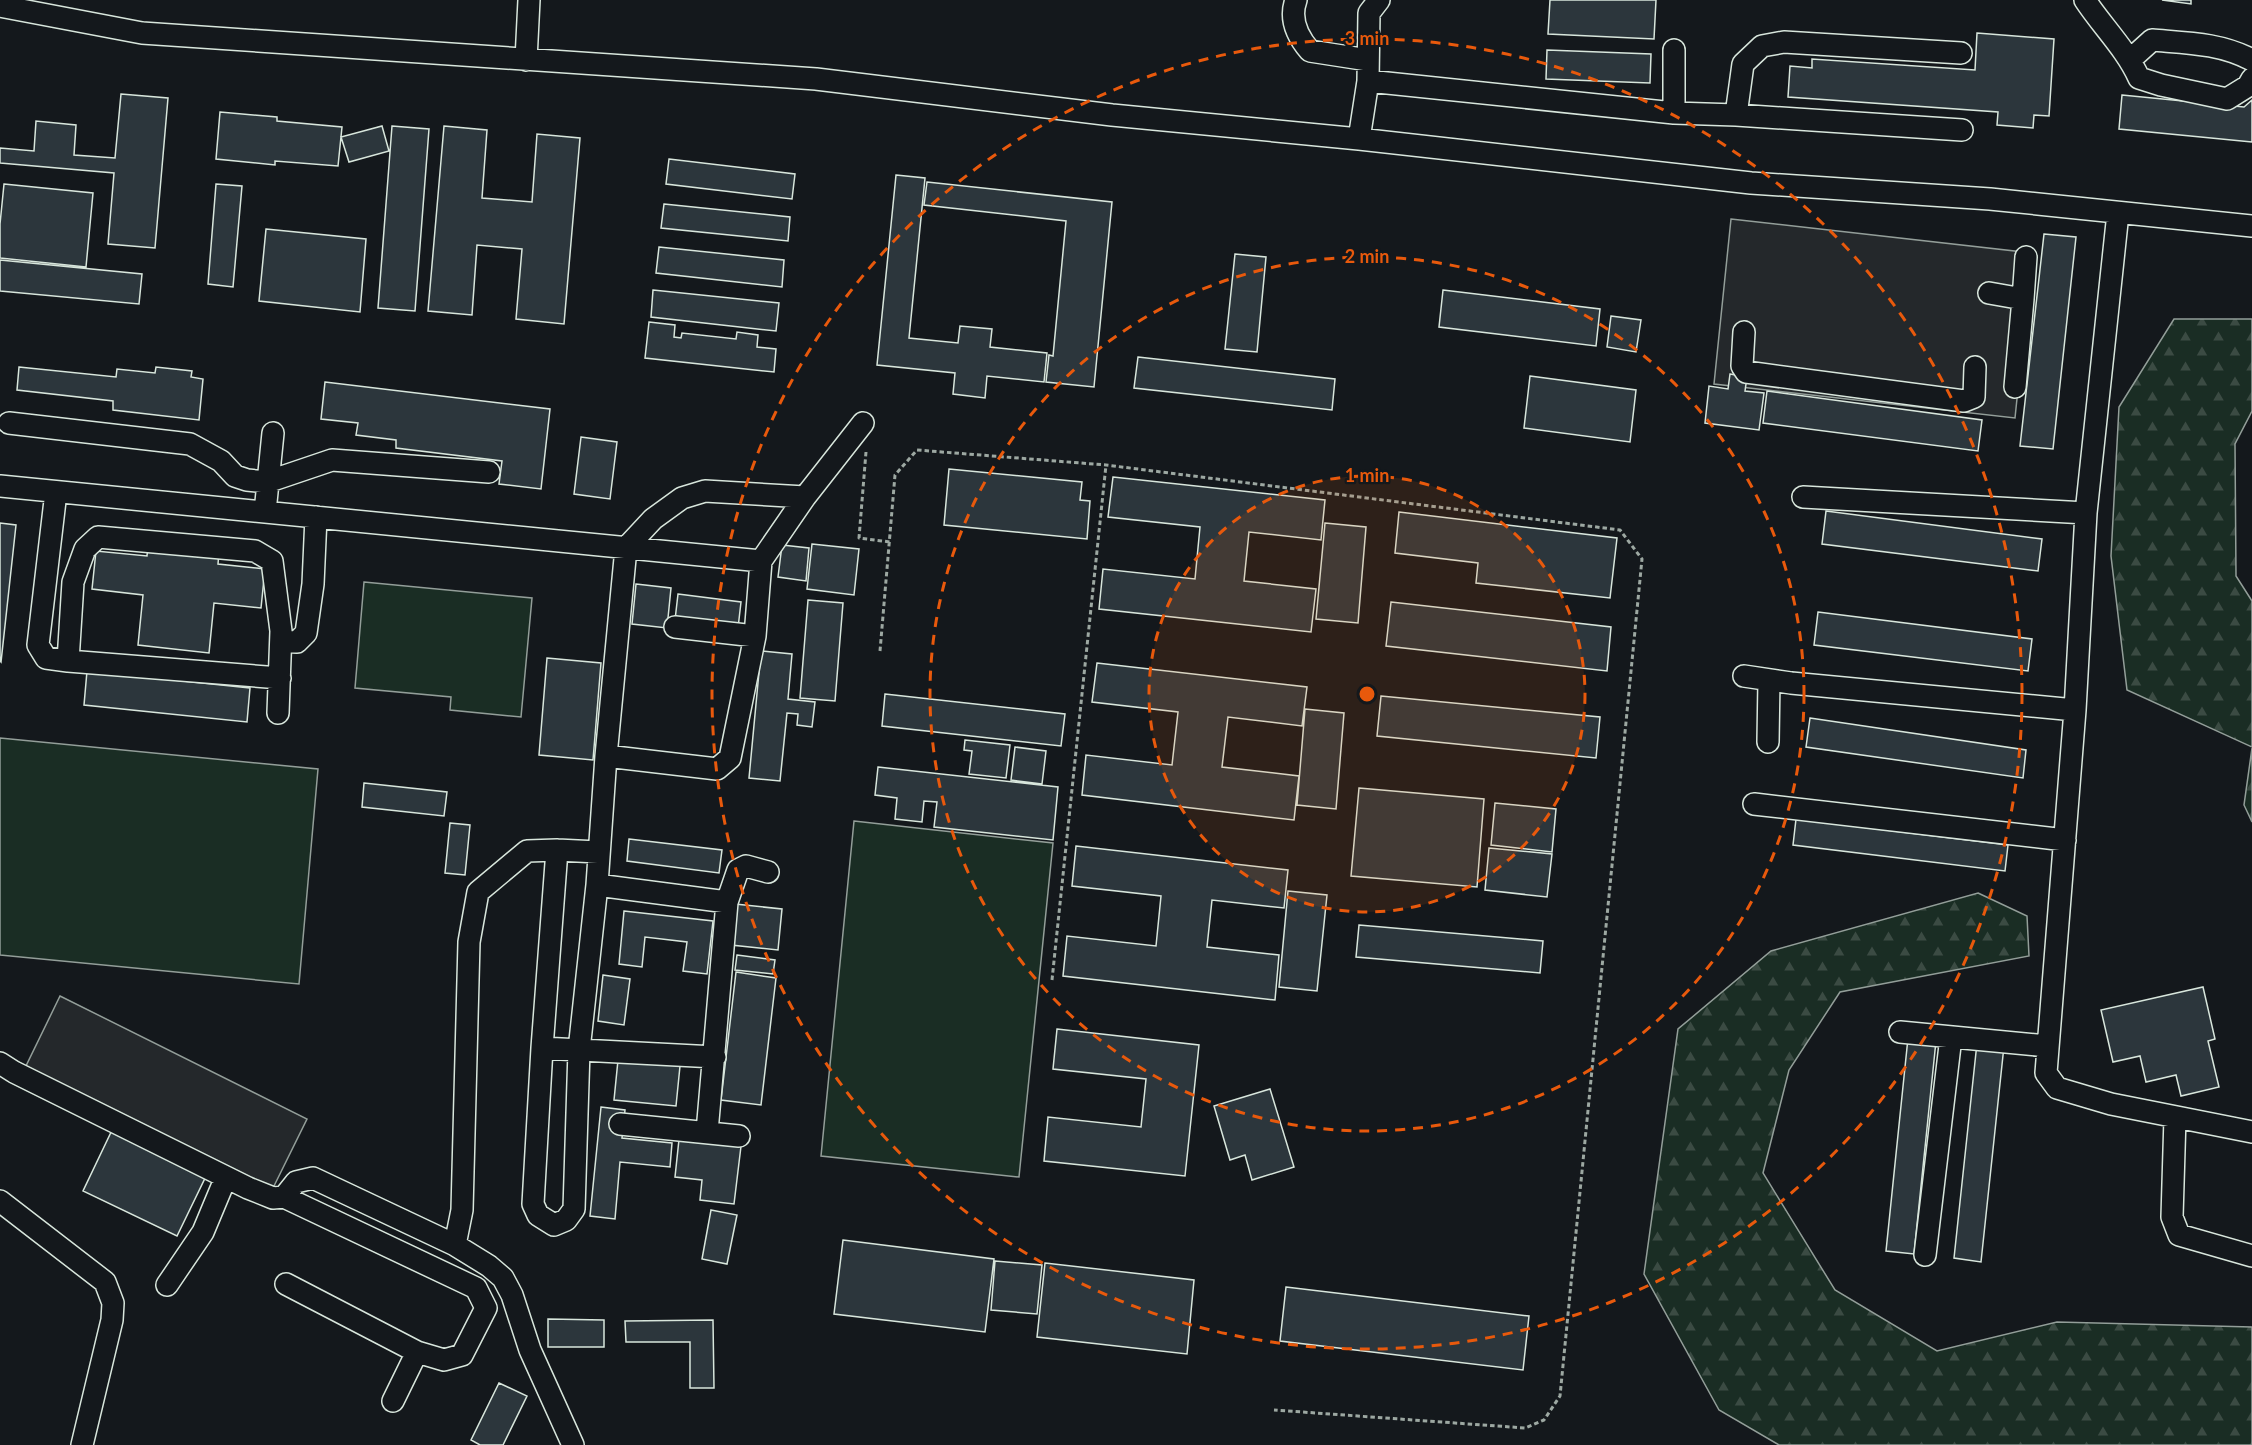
<svg xmlns="http://www.w3.org/2000/svg" width="2252" height="1445" font-family="Lato,sans-serif">
  <style>
    .forest { fill: url(#forest-firs); stroke: #939e99; stroke-width: 1.5 }
    .pitch { fill: #1a2d24; stroke: #939e99; stroke-width: 1.5 }
    .parking { fill: #24282b; stroke: #939e99; stroke-width: 1.5 }
    .building { fill: #2c363c; stroke: #d8e6dc; stroke-width: 1.5 }
    .lines { fill: none; stroke-linecap: round; stroke-linejoin: round }
    .minor-casing { stroke: #d8e6dc; stroke-width: 24 }
    .path { stroke: #9da8a2; stroke-width: 3; stroke-dasharray: 4.5 3; stroke-linecap: butt }
    .minor { stroke: #14181c; stroke-width: 21 }
    .ring { fill: none; stroke: #e8590c; stroke-width: 3; stroke-dasharray: 10 8 }
    .centre { fill: #e8590c; stroke: #14181c; stroke-width: 3 }
    .ring-label { font-size: 18px; text-anchor: middle; font-weight: bold; fill: #e8590c; stroke: #14181c; stroke-width: 4.5; stroke-linejoin: round; paint-order: stroke }
  </style>
  <defs>
    <pattern id="forest-firs" width="22" height="20" patternUnits="userSpaceOnUse" patternTransform="scale(1.5)"><rect width="22" height="20" fill="#1a2d24"/><path d="M5 1l3.5 6h-7zM16 11l3.5 6h-7z" fill="#3b4b43"/></pattern>
  </defs>
  <rect width="100%" height="100%" fill="#14181c"/>
  <path class="forest" d="M2174,319H2252V411L2235,444L2236,576L2252,601V747L2127,690L2111,556L2119,407Z
    M2252,748V822L2244,805Z
    M1978,893L2027,916L2029,956L1840,992L1789,1070L1763,1173L1835,1290L1937,1351L2057,1322L2252,1327V1445H1779L1719,1410L1644,1274L1678,1029L1771,951Z"/>
  <path class="pitch" d="M364,582L532,598L521,717L450,710L451,697L355,688Z
    M0,738L318,769L299,984L0,955Z
    M854,821L1053,843L1019,1177L821,1156Z"/>
  <path class="parking" d="M1731,219L2032,253L2015,418L1714,384Z
    M60,996L307,1119L272,1190L25,1068Z"/>
  <path class="building" d="M1550,0H1656L1654,39L1548,34Z
    M2162,0H2191V4Z
    M1977,33L2054,39L2049,116L2034,115L2033,128L1997,125L1998,112L1788,97L1790,66L1812,68V59L1975,70Z
    M1547,50L1651,54L1650,83L1546,79Z
    M121,94L168,98L155,248L108,244L114,173L0,163V148L34,151L36,121L76,125L74,155L115,158Z
    M2122,95L2244,107L2252,100V142L2119,129Z
    M220,112L277,117V121L342,127L338,166L275,161V165L216,159Z
    M382,126L389,151L349,162L341,137Z
    M392,126L429,129L415,311L378,308Z
    M444,126L487,130L482,198L532,202L537,134L580,138L564,324L516,319L522,249L477,245L472,315L428,311Z
    M669,159L795,174L792,199L666,184Z
    M896,175L925,178L909,338L958,343L960,326L992,329L990,347L1047,353L1044,382L987,376L985,398L953,394L955,373L877,365Z
    M927,182L1112,202L1094,387L1046,382L1049,355L1053,356L1066,221L924,205Z
    M4,184L93,193L86,267L0,258V224Z
    M216,184L242,186L233,287L208,284Z
    M664,204L790,217L788,241L661,228Z
    M266,229L366,239L360,312L259,301Z
    M2044,234L2076,237L2053,449L2020,446Z
    M659,247L784,260L782,287L656,273Z
    M1235,254L1266,257L1257,352L1225,349Z
    M0,260L142,274L139,304L0,291Z
    M653,290L779,303L776,331L651,317Z
    M1443,290L1600,309L1596,346L1439,327Z
    M1611,316L1641,320L1636,352L1607,347Z
    M649,322L675,325L674,337L681,338L682,333L736,339L737,332L758,335L757,347L776,349L774,372L645,358Z
    M1138,357L1335,379L1332,410L1134,388Z
    M19,367L116,377L117,369L155,373L156,367L192,371L191,377L203,379L199,420L113,410V401L17,390Z
    M1730,374L1747,377L1745,391L1764,393L1759,430L1705,423L1709,386L1728,389Z
    M1530,376L1636,390L1630,442L1524,428Z
    M325,382L550,409L541,489L499,484L502,461L396,448V440L356,435L358,423L321,419Z
    M1767,391L1982,420L1978,451L1763,423Z
    M581,437L617,442L610,499L574,494Z
    M949,469L1082,482L1080,500L1090,501L1087,539L944,525Z
    M1113,477L1325,500L1321,540L1249,532L1244,581L1316,589L1311,632L1099,609L1103,569L1195,579L1200,527L1108,517Z
    M1826,511L2042,539L2038,571L1822,544Z
    M1399,512L1617,538L1610,598L1476,583L1478,563L1395,553Z
    M0,523L16,525L1,662L0,661Z
    M1325,523L1366,527L1358,623L1316,619Z
    M812,544L859,549L854,595L807,589Z
    M148,545L219,552L218,564L265,569L261,608L214,603L209,653L138,645L143,595L92,589L96,551L147,556Z
    M782,545L809,548L806,581L778,577Z
    M636,584L671,588L667,628L632,624Z
    M678,594L741,602L738,628L675,620Z
    M808,600L843,603L835,701L800,698Z
    M1391,602L1611,627L1607,671L1386,646Z
    M1818,612L2032,639L2028,671L1814,645Z
    M761,651L792,654L788,699L815,702L812,727L797,725L798,714L787,713L780,781L749,778Z
    M547,658L601,663L593,760L539,755Z
    M1097,663L1307,687L1302,726L1228,717L1222,767L1299,776L1294,820L1082,795L1086,755L1172,765L1178,712L1092,702Z
    M87,671L250,688L247,722L84,705Z
    M885,694L1065,714L1061,746L882,726Z
    M1381,696L1600,717L1596,758L1377,736Z
    M1305,709L1344,713L1336,809L1297,805Z
    M1810,718L2026,750L2023,778L1806,747Z
    M965,740L1010,745L1006,778L969,774L972,751L964,750Z
    M1015,747L1046,751L1042,784L1011,780Z
    M878,767L1058,787L1053,840L934,827L937,802L924,801L922,822L895,819L897,798L875,795Z
    M364,783L447,792L444,816L362,807Z
    M1359,788L1484,799L1477,887L1351,876Z
    M1495,803L1556,809L1552,852L1491,845Z
    M1796,819L2008,845L2005,871L1793,845Z
    M450,823L470,825L465,875L445,873Z
    M629,839L722,850L719,873L627,861Z
    M1076,846L1288,870L1284,908L1212,900L1207,947L1279,955L1275,1000L1063,976L1067,936L1156,946L1161,896L1072,886Z
    M1489,848L1552,854L1547,897L1485,890Z
    M1288,891L1327,895L1317,991L1279,987Z
    M735,904L782,909L778,950L731,945Z
    M624,911L713,921L707,974L683,971L687,942L645,937L642,967L619,964Z
    M1359,925L1543,941L1540,973L1356,957Z
    M737,955L775,960L773,974L735,970Z
    M736,972L776,978L761,1105L721,1100Z
    M603,975L630,979L624,1025L598,1021Z
    M2203,987L2215,1039L2208,1041L2219,1087L2181,1096L2176,1075L2146,1082L2140,1056L2113,1062L2101,1010Z
    M1057,1029L1199,1045L1185,1176L1044,1161L1048,1117L1141,1127L1146,1079L1053,1069Z
    M1908,1038L1936,1041L1914,1254L1886,1251Z
    M1977,1043L2004,1046L1981,1262L1954,1258Z
    M618,1060L680,1066L676,1106L614,1100Z
    M1270,1089L1294,1167L1252,1180L1245,1155L1230,1160L1214,1106Z
    M601,1107L625,1110L622,1138L672,1143L670,1167L620,1162L615,1219L590,1216Z
    M114,1126L208,1172L177,1236L83,1191Z
    M680,1130L742,1138L734,1204L700,1200L702,1180L675,1177Z
    M711,1210L737,1215L727,1264L702,1259Z
    M843,1240L994,1259L985,1332L834,1314Z
    M995,1261L1042,1265L1037,1314L991,1310Z
    M1045,1263L1194,1280L1187,1354L1037,1337Z
    M1286,1287L1529,1316L1523,1370L1280,1341Z
    M548,1319L604,1320V1347H548Z
    M713,1320L714,1388H690V1342H626L625,1321Z
    M499,1383L527,1396L503,1445H480L471,1440Z"/>
  <g class="lines">
    <g class="minor-casing">
      <path id="minor" d="M1296,0C1289,19 1298,37 1310,51L1368,60
        M2085,0C2102,26 2126,49 2139,78L2161,85L2227,99L2248,86L2252,79
        M0,6L142,33L816,79L1112,115L1359,139L1751,183L1990,199L2252,226
        M2131,59L2152,40C2187,43 2220,43 2252,60
        M526,60L529,0
        M1368,81L1674,113L1736,115L1962,130
        M1674,113V50
        M1736,115L1743,64L1762,46L1784,42L1961,53
        M1359,139L1368,81L1369,13L1379,0
        M2118,213L2086,513L2075,710L2046,1073L2057,1088L2111,1104L2252,1132
        M1989,293L2023,299L2015,387
        M2023,299L2026,257
        M1744,332L1742,366L1746,372L1964,401L1974,397L1975,367
        M9,423L190,444L221,461L235,476L247,480L267,482L332,460L489,472
        M0,486L761,561
        M56,492L38,645L46,658L68,661L73,582L85,549L98,537L255,551L272,561L281,631L278,713
        M1803,497L2086,513
        M265,512L273,433
        M675,627L755,636
        M281,641L297,642L306,633L313,584L316,517
        M68,661L280,678
        M1744,676L1791,683L2075,710
        M1768,742L1769,680
        M606,756L717,769L730,758L755,636L761,561L805,497L863,423
        M1754,804L2065,840
        M557,850L542,1048L533,1204L538,1215L554,1225L566,1220L574,1209L579,1050L597,885L606,756L626,548L653,519L682,498L705,491L805,497
        M597,885L727,902
        M1900,1032L2047,1046
        M542,1048L715,1057
        M0,1063L14,1072L248,1188L273,1198L284,1197L296,1182L313,1178L455,1245L489,1266L503,1278L512,1295L530,1350L573,1445
        M2175,1117L2172,1217L2179,1235L2252,1256
        M620,1124L739,1136
        M707,1132L727,902L738,870L746,866L768,872
        M284,1197L476,1288L486,1308L462,1355L444,1360L417,1352L286,1284
        M0,1201L105,1282L113,1303L112,1320L82,1445
        M455,1245L462,1210L469,942L478,892L527,851L557,850L598,852
        M1925,1255L1951,1037
        M167,1285L203,1232L226,1177
        M393,1401L417,1352"/>
    </g>
    <path class="path" d="M866,452L859,538L890,542
      M880,651L895,475L917,450L1106,465L1620,530L1642,559L1560,1396L1544,1420L1525,1428L1274,1410
      M1052,980L1106,465"/>
    <use href="#minor" class="minor"/>
  </g>
  <circle cx="1367" cy="694" r="218" fill="#e8590c" fill-opacity=".12"/>
  <g class="ring">
    <circle cx="1367" cy="694" r="218"/>
    <circle cx="1367" cy="694" r="437"/>
    <circle cx="1367" cy="694" r="655"/>
  </g>
  <circle cx="1367" cy="694" r="9" class="centre"/>
  <g class="ring-label">
    <text x="1367" y="45">3 min</text>
    <text x="1367" y="263">2 min</text>
    <text x="1367" y="482">1 min</text>
  </g>
</svg>
